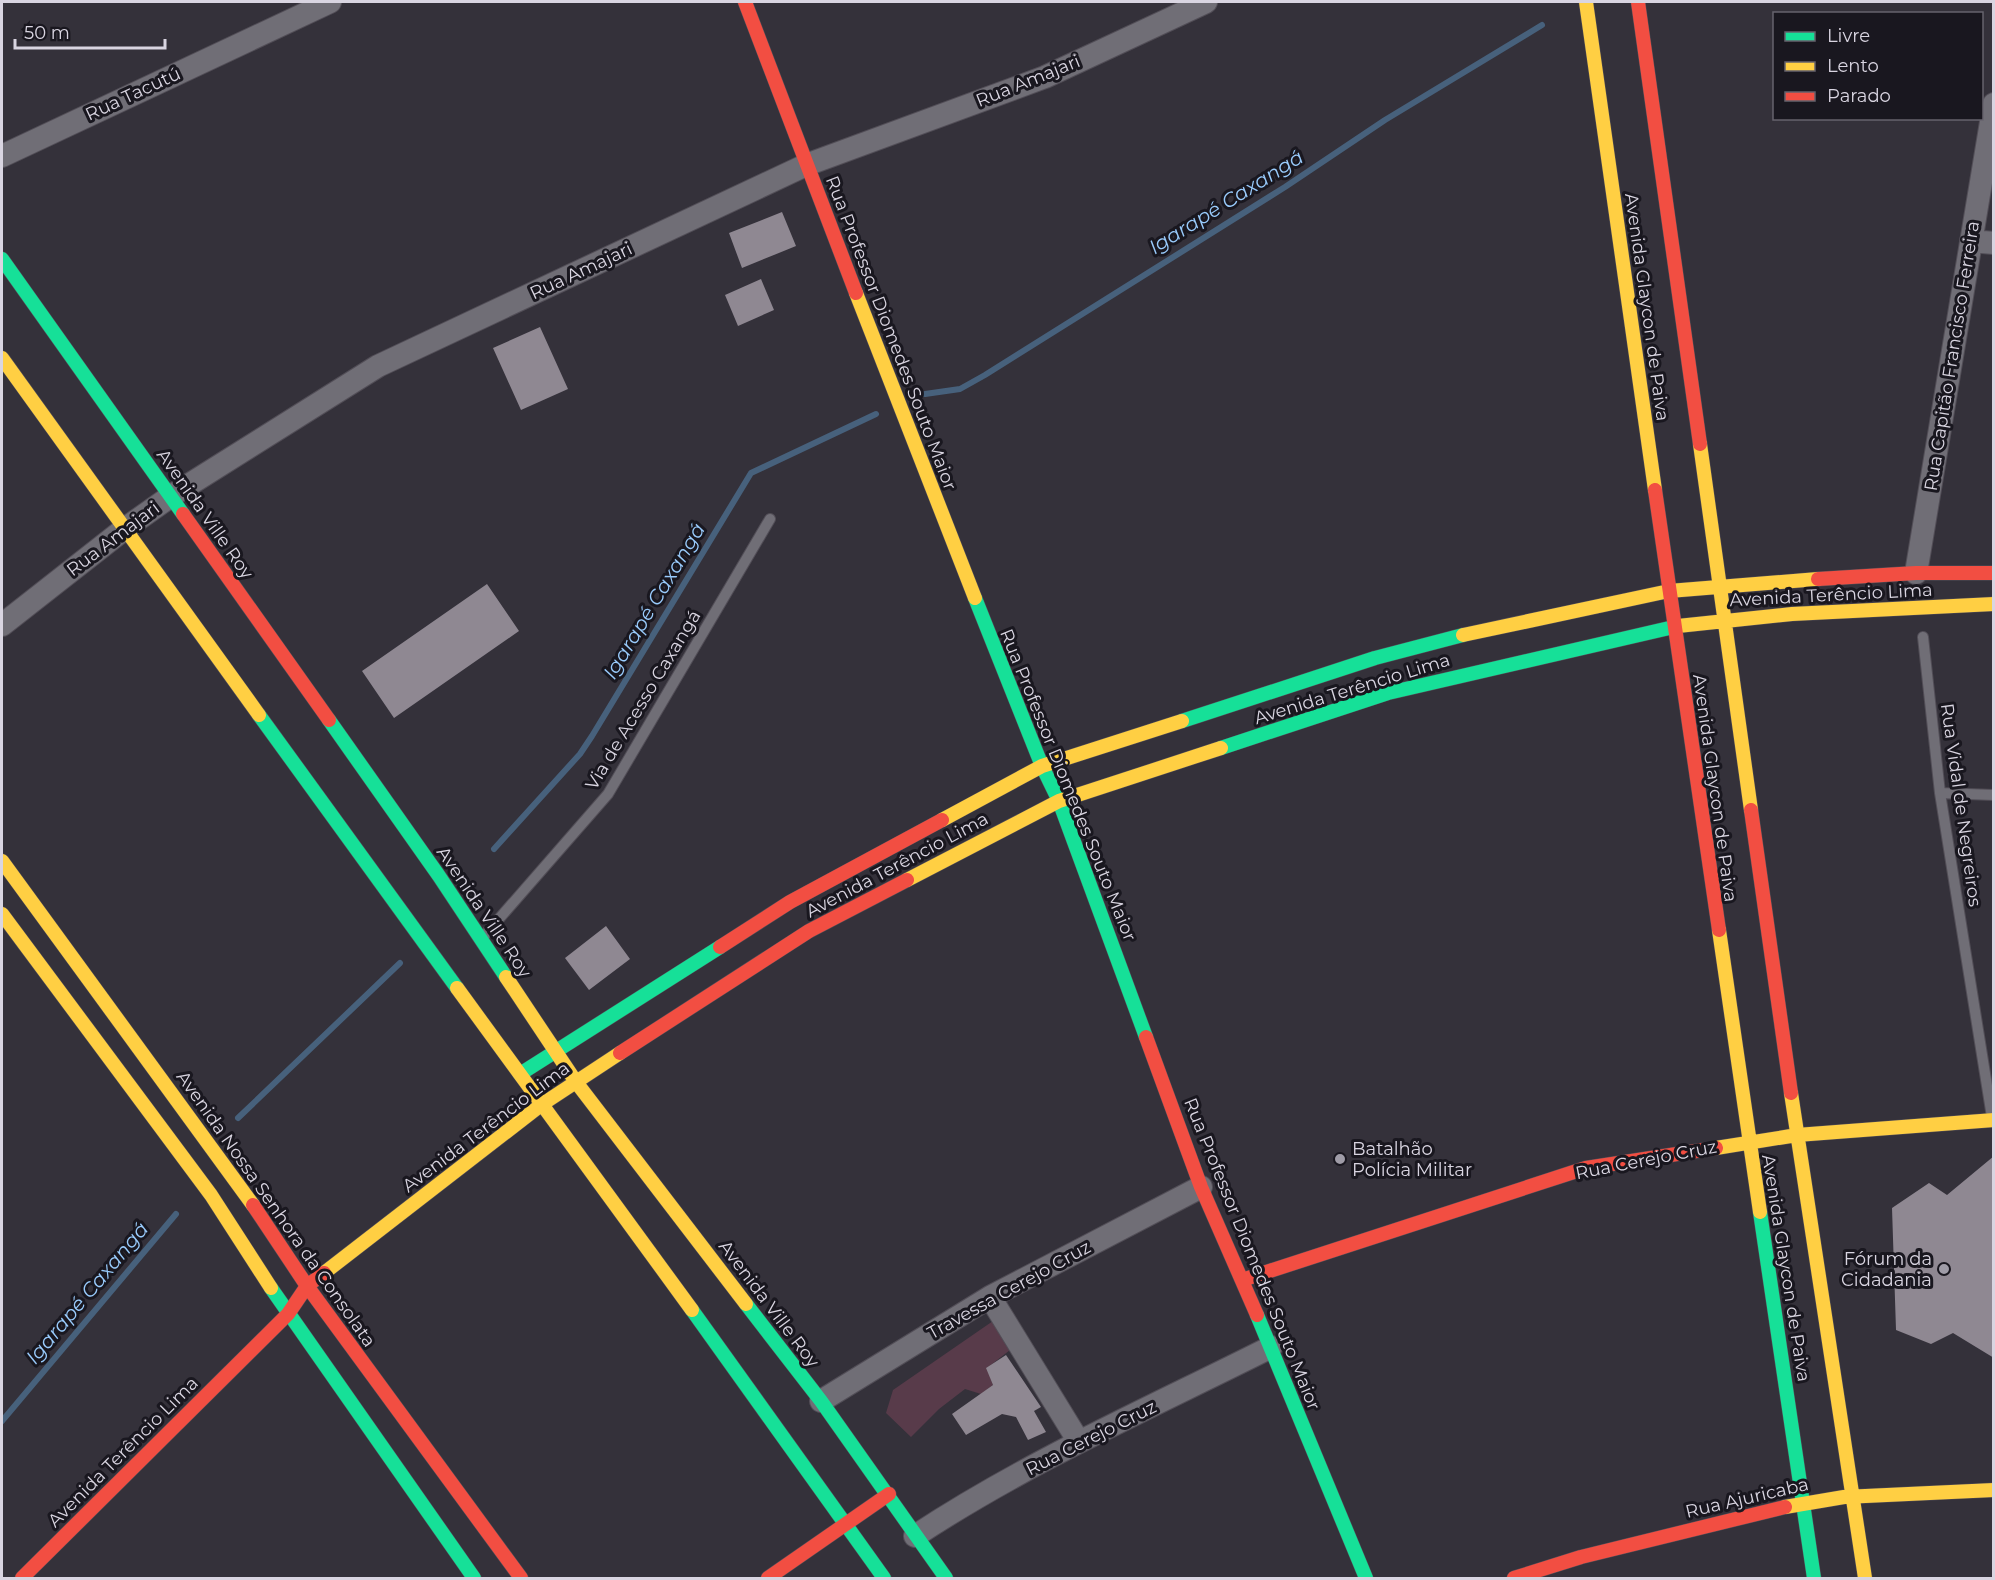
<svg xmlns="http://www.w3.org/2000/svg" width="1995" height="1580" font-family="Montserrat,sans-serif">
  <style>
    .green { fill: #583b4a }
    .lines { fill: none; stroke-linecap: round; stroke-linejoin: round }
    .stream { stroke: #47617c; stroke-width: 6 }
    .building { fill: #8f8892 }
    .lane-casing { stroke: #524e57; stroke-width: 12 }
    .street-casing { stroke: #524e57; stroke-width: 24 }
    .fast-casing { stroke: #524e57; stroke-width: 15 }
    .slow-casing { stroke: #524e57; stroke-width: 15 }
    .jam-casing { stroke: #524e57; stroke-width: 15 }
    .lane { stroke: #706e76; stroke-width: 10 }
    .street { stroke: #706e76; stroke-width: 22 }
    .fast { stroke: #16e098; stroke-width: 14 }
    .slow { stroke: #ffcf43; stroke-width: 14 }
    .jam { stroke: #f24e42; stroke-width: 14 }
    .poi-dot { fill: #9f9ca7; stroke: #19171f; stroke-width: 2 }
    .labels { text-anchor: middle; stroke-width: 6; stroke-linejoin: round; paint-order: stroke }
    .street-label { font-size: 18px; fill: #d9d5e1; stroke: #19171f }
    .poi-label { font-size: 18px; fill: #d9d5e1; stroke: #19171f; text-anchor: start }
    .water-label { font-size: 20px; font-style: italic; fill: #99cbfc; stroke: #19171f }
  </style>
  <rect width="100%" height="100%" fill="#34313a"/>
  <path class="green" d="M993,1321L1010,1350L987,1368L993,1385L981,1394L965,1389L939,1409L911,1437L886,1413L893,1390Z"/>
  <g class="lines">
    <path class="stream" d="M925,394L960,389L985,375L1285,187L1385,120L1542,25
      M494,849L580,754L592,736L751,473L876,414
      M238,1118L400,963
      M2,1421L176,1214"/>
  </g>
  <path class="building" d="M782,212L796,246L742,268L729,233Z
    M761,279L774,310L738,326L725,295Z
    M540,327L568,389L521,410L493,348Z
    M487,584L519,631L394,718L362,671Z
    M606,926L630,959L589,990L565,958Z
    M1994,1156V1358L1953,1333L1931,1344L1896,1330L1892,1208L1929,1183L1947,1195Z
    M1006,1355L1041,1407L1034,1411L1046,1432L1028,1440L1016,1417L1002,1414L966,1435L952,1414L993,1385L986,1368Z"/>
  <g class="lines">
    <g class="lane-casing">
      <path id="lane" d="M1923,637L1940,793L1992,1117
        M1940,793L1994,795
        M484,936L608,794L770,519"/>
    </g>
    <g class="street-casing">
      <path id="street" d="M2,156L330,2
        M1971,241L1994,243
        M1916,573L1994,104
        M2,625L123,530L171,496L378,366L806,165L1045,77L1206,2
        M990,1297L1079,1442
        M821,1401L990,1297L1201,1187
        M915,1536C1027,1462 1152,1407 1271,1347"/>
    </g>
    <g class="fast-casing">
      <path id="fast" d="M2,259L183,514
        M975,598L1042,766L1059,801L1146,1037
        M259,715L457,988
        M329,720L439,876L506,977
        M1182,721L1375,658L1463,635
        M1221,748L1388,693L1678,626
        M520,1074L720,947
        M1760,1212L1814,1578
        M271,1288L474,1578
        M746,1304L821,1401L946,1578
        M692,1310L884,1578
        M1257,1315L1366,1578"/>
    </g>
    <g class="slow-casing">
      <path id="slow" d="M1586,2L1655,490
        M856,293L975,598
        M2,358L259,715
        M1700,444L1751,810
        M1678,626L1792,614L1994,604
        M1463,635L1669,591L1818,579
        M942,820L1042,766L1182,721
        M2,861L253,1205
        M907,880L1059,801L1221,748
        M2,914L211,1195L271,1288
        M1719,930L1760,1212
        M506,977L576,1082L746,1304
        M457,988L692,1310
        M1791,1093L1865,1578
        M1716,1148L1797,1135L1994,1120
        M324,1273L541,1105L620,1053
        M1785,1507L1844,1497L1994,1490"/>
    </g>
    <g class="jam-casing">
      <path id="jam" d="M745,2L856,293
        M1638,2L1700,444
        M1655,490L1719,930
        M183,514L329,720
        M1818,579L1916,573H1994
        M1751,810L1791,1093
        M720,947L790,902L942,820
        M1146,1037L1201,1187L1257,1315
        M620,1053L809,931L907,880
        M253,1205L307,1286L521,1578
        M1242,1280L1586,1168L1716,1148
        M22,1578L288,1314L307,1286L324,1273
        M768,1578L889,1494
        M1514,1578L1581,1557L1785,1507"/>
    </g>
    <use href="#lane" class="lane"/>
    <use href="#street" class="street"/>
    <use href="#fast" class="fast"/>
    <use href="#slow" class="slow"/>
    <use href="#jam" class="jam"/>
  </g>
  <g class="poi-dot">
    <circle cx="1340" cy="1159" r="6"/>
    <circle cx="1944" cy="1269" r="6"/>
  </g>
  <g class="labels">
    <g class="street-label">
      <text transform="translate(1028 81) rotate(-22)" y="6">Rua Amajari</text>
      <text transform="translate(133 94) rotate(-25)" y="6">Rua Tacutú</text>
      <text transform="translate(581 271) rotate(-25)" y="6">Rua Amajari</text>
      <text transform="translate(1647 307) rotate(82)" y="6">Avenida Glaycon de Paiva</text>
      <text transform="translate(891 333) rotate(69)" y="6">Rua Professor Diomedes Souto Maior</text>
      <text transform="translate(1952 356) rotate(-81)" y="6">Rua Capitão Francisco Ferreira</text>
      <text transform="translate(205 514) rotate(55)" y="6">Avenida Ville Roy</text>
      <text transform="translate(113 539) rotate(-37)" y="6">Rua Amajari</text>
      <text transform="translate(1831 595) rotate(-3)" y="6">Avenida Terêncio Lima</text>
      <text transform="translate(1352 689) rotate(-17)" y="6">Avenida Terêncio Lima</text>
      <text transform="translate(643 700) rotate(-59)" y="6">Via de Acesso Caxangá</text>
      <text transform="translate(1068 785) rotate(68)" y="6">Rua Professor Diomedes Souto Maior</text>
      <text transform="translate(1715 788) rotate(82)" y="6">Avenida Glaycon de Paiva</text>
      <text transform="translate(1961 805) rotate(82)" y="6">Rua Vidal de Negreiros</text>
      <text transform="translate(897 865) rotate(-28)" y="6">Avenida Terêncio Lima</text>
      <text transform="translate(484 912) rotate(56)" y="6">Avenida Ville Roy</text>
      <text transform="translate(486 1127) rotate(-37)" y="6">Avenida Terêncio Lima</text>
      <text transform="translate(1646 1160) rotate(-11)" y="6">Rua Cerejo Cruz</text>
      <text transform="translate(276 1209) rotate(55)" y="6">Avenida Nossa Senhora da Consolata</text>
      <text transform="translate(1252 1254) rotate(68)" y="6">Rua Professor Diomedes Souto Maior</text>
      <text transform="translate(1786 1268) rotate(81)" y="6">Avenida Glaycon de Paiva</text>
      <text transform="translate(1009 1290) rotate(-29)" y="6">Travessa Cerejo Cruz</text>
      <text transform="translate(769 1304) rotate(53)" y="6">Avenida Ville Roy</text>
      <text transform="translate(1091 1438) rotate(-27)" y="6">Rua Cerejo Cruz</text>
      <text transform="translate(123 1452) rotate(-45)" y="6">Avenida Terêncio Lima</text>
      <text transform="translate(1747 1498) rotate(-13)" y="6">Rua Ajuricaba</text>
    </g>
    <g class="poi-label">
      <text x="1352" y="1155">Batalhão<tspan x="1352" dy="21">Polícia Militar</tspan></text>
      <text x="1932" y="1265" text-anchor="end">Fórum da<tspan x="1932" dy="21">Cidadania</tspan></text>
    </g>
    <g class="water-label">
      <text transform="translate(1226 202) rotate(-32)" y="7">Igarapé Caxangá</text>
      <text transform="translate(654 601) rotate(-59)" y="7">Igarapé Caxangá</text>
      <text transform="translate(87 1293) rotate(-50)" y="7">Igarapé Caxangá</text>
    </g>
  </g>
  <rect width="1995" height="1580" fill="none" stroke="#d9d5e1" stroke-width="6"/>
  <rect x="1773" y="12" width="210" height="108" fill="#19171f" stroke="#66636d" stroke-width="1.5"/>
  <rect x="1785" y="32" width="30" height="9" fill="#16e098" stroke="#66636d" stroke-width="1.5"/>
  <text x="1827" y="42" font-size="18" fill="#d9d5e1">Livre</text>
  <rect x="1785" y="62" width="30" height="9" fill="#ffcf43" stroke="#66636d" stroke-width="1.5"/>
  <text x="1827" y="72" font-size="18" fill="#d9d5e1">Lento</text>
  <rect x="1785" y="92" width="30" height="9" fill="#f24e42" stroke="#66636d" stroke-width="1.5"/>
  <text x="1827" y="102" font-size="18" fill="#d9d5e1">Parado</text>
  <path d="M15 39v9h150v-9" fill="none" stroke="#d9d5e1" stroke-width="3"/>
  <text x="24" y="39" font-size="18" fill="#d9d5e1" stroke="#19171f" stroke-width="4.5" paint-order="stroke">50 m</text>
</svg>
